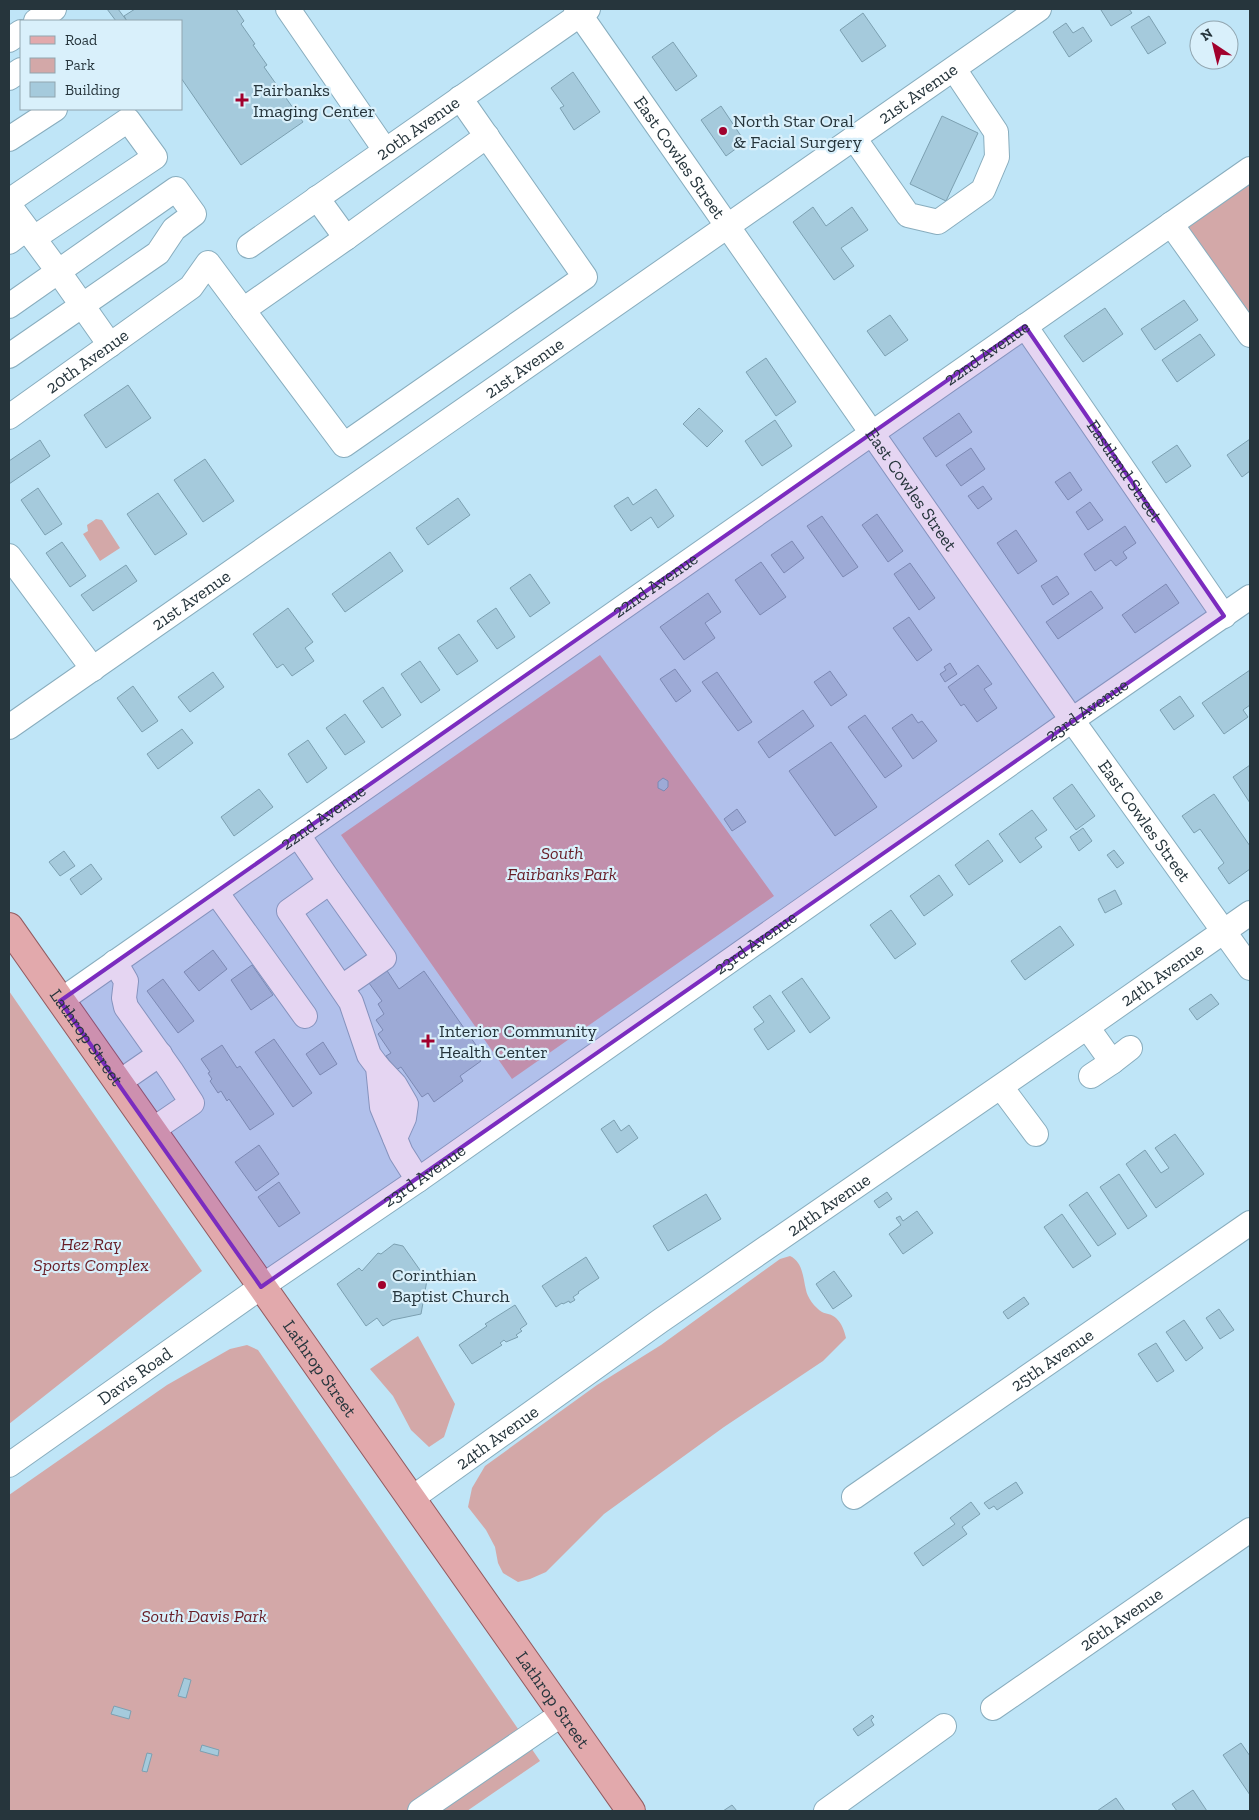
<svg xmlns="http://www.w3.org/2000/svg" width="1259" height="1820" font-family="'Zilla Slab',serif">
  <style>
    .green { fill: #d3a8a8 }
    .building { fill: #a5cadc; stroke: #7ca0b1 }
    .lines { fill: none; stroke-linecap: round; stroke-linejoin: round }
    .minor-casing { stroke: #88adbe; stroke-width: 26 }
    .major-casing { stroke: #935b60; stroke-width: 30 }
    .minor { stroke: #fff; stroke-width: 24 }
    .major { stroke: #e2a9ac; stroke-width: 28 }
    .marked { fill: #7b2cbf; fill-opacity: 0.2; stroke: #7b2cbf; stroke-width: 4; stroke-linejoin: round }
    .poi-dot { fill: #a1012d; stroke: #d9f0fb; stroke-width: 2 }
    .labels { text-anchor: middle; stroke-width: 4.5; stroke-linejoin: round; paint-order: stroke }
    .poi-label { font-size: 18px; fill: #26353c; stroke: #d9f0fb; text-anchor: start }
    .street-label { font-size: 18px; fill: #26353c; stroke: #d9f0fb }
    .park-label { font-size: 18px; font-style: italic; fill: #671c25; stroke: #d9f0fb }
  </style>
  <rect width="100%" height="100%" fill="#bfe5f7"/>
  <path class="green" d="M1250,169V335L1171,224Z
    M96,519L102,520L120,548L100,561L83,534L88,531L87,525Z
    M600,655L774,896L512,1079L341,835Z
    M9,991L202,1271L9,1424Z
    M790,1256C803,1262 803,1278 806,1290C807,1297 815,1308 822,1312C826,1314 832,1314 836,1318C842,1324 844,1330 846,1338L823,1361L724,1427L604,1514L546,1572L530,1579L518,1582L503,1573L498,1563L495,1547L486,1530L468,1507L472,1488L485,1466L597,1385L661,1345L780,1259Z
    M418,1336L455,1404L444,1437L429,1447L411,1430L393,1396L370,1369Z
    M247,1345L258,1350L540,1761L467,1811H9V1495L167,1385L230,1349Z"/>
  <path class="building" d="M107,9H118L127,21H116Z
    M135,9H236L244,21L241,24L255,44L253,45L267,65L264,67L303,122L241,165L181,78V21H127L124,16Z
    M1103,9H1129L1132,13L1111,26L1101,10Z
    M863,13L886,46L862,62L840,30Z
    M1149,16L1166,43L1148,54L1131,27Z
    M1066,23L1073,33L1083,27L1092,41L1069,57L1053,32Z
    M673,42L697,76L676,91L652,57Z
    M573,72L600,112L574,130L560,108L564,106L551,88Z
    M721,106L745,142L726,156L701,120Z
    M942,116L978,133L946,201L910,184Z
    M813,207L826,226L852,207L868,230L841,248L854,266L834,280L793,222Z
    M1184,300L1198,320L1155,350L1141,329Z
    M1105,308L1123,334L1083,362L1064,336Z
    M890,315L908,340L885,356L867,331Z
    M1200,334L1215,355L1177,382L1162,360Z
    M766,358L796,402L776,416L746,372Z
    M128,385L151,418L106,448L84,415Z
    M699,408L723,431L707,447L683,424Z
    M959,413L972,432L936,457L923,438Z
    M775,420L792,446L762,466L745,441Z
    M1250,439V471L1242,477L1227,455Z
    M40,440L50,456L9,484V461Z
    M1177,445L1191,466L1166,483L1152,462Z
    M971,448L985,469L961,486L946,465Z
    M205,459L234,501L203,522L174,480Z
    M1070,472L1082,490L1068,500L1055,482Z
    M983,486L992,499L978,509L968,496Z
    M38,488L62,524L45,535L21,500Z
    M656,489L674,516L658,528L651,517L631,531L614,506L628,497L633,505Z
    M158,493L187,534L155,555L127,514Z
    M458,498L470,515L428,545L416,528Z
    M1090,502L1103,520L1088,530L1076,512Z
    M877,514L903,551L888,562L862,525Z
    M822,516L858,567L843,577L807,526Z
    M1125,526L1136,543L1123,552L1127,558L1116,566L1111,560L1095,571L1084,554Z
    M1016,530L1037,561L1018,574L997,543Z
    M792,541L804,558L784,573L771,555Z
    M62,542L86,576L70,587L46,553Z
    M390,552L403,571L345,612L332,594Z
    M761,562L786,597L760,615L735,580Z
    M910,563L935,598L919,610L894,574Z
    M126,565L137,581L93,611L81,595Z
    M530,574L550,603L530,617L510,588Z
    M1057,576L1069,594L1053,605L1041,586Z
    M1166,584L1179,603L1135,633L1122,615Z
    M1091,591L1103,608L1058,639L1046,622Z
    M708,593L721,612L705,623L715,638L684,660L660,627Z
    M288,608L313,642L305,648L314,661L292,676L283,664L277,668L253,634Z
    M496,608L515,637L497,649L477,621Z
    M909,617L932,650L917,661L893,628Z
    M459,634L478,661L457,675L438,648Z
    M420,661L440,690L421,703L401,674Z
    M950,663L957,674L945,682L940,674L946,670L944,667Z
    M978,665L992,684L984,689L997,708L977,722L964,704L961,706L948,687Z
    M675,669L691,691L676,702L660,679Z
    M1250,670V705L1243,710L1248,717L1224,734L1202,703Z
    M830,671L847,695L831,706L814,682Z
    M213,672L224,687L190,712L178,697Z
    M717,672L752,722L738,731L702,682Z
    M133,686L158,721L142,732L117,698Z
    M383,687L401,715L382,728L363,701Z
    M1180,696L1194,716L1174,730L1160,710Z
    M803,710L814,726L769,758L758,742Z
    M345,714L365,742L345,755L326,728Z
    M912,714L918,723L922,721L937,741L913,759L892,728Z
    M865,715L902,766L885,778L848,727Z
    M182,729L193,743L158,769L147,754Z
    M308,740L327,768L307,783L288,754Z
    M831,742L877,807L835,836L789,771Z
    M1250,765V803L1233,777Z
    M663,778L668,781V787L664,791L658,788V782Z
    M1072,784L1095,816L1076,830L1053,798Z
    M259,789L273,807L234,836L221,817Z
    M1214,794L1250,846V869L1229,884L1218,868L1224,863L1200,829L1194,833L1182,816Z
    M737,809L746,822L732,831L724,819Z
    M1032,810L1047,830L1035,838L1042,847L1020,863L999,834Z
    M1083,828L1092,841L1079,851L1070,837Z
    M988,840L1003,861L969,885L955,865Z
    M1114,850L1124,863L1117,868L1107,855Z
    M64,851L75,866L60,876L49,862Z
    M91,864L102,879L81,895L70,879Z
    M939,875L953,895L924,916L910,896Z
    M1115,890L1122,904L1105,913L1098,899Z
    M891,910L916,944L895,959L870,925Z
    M1060,926L1074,945L1025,980L1011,961Z
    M213,950L227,969L199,991L184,972Z
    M252,965L273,995L251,1010L231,980Z
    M384,966L399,989L424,971L478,1048L474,1051L481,1061L460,1076L463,1081L434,1102L428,1093L422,1097L401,1067L396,1070L386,1056L391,1053L378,1034L383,1030L376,1020L384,1014L378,1004L382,1001L369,983L376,979L373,974Z
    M802,978L830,1018L810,1033L782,992Z
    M163,979L194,1021L178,1033L147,991Z
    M1211,994L1219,1004L1197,1020L1189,1009Z
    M770,995L795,1031L768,1050L754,1029L764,1022L753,1007Z
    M274,1039L312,1093L293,1107L255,1052Z
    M323,1042L337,1064L320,1075L306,1054Z
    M222,1045L237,1068L240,1066L274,1114L250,1130L229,1099L227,1101L221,1091L218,1093L210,1081L212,1079L208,1073L210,1072L201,1059Z
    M614,1120L621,1131L629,1125L638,1138L617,1153L601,1129Z
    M1175,1134L1204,1174L1156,1208L1126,1164L1145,1150L1161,1173L1169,1168L1155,1148Z
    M259,1145L279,1174L256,1191L235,1162Z
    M1119,1174L1147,1216L1128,1229L1100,1187Z
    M279,1182L300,1213L279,1227L258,1197Z
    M887,1192L892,1199L879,1208L874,1201Z
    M1087,1192L1116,1234L1098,1246L1069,1205Z
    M706,1194L721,1219L668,1251L653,1226Z
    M917,1211L933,1233L903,1254L889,1234L901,1225L896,1218L900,1216L903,1221Z
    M1062,1214L1091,1256L1073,1268L1044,1227Z
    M394,1244L403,1246L427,1280L421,1314L392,1320L383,1326L377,1318L366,1326L337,1284L359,1268L362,1271L378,1253L381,1254Z
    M586,1257L599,1278L578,1292L579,1293L573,1297L575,1300L570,1303L569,1301L563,1304L562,1303L556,1307L542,1286Z
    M834,1271L852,1296L833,1309L816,1284Z
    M1024,1297L1029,1304L1008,1319L1003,1312Z
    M515,1305L527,1324L520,1329L522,1331L516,1335L518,1337L506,1342L504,1340L500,1343L502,1345L472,1364L459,1345L487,1326L485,1324Z
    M1219,1309L1234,1330L1220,1339L1206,1318Z
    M1184,1320L1203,1348L1186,1361L1166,1332Z
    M1156,1343L1174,1371L1157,1382L1138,1354Z
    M1016,1482L1023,1493L997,1510L994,1506L989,1509L984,1503Z
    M971,1502L980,1514L962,1527L967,1534L923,1566L914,1553L955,1524L950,1518Z
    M184,1678L191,1680L186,1698L178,1696Z
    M114,1706L131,1711L129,1719L111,1714Z
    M872,1715L874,1717L871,1720L874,1725L858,1736L853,1729Z
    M1241,1743L1250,1756V1795L1223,1755Z
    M202,1745L219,1750L218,1756L200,1751Z
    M147,1753L152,1754L147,1772L142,1771Z
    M1193,1790L1207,1811H1177L1172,1804Z
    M1116,1798L1125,1811H1097Z
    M732,1805L737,1811H723Z"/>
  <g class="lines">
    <g class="minor-casing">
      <g id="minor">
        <path d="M288,9L385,150"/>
        <path id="s1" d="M576,9L1072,720L1250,968"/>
        <path d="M36,21L54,9"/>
        <path d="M9,40L21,32"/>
        <path d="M9,78L21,70"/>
        <path d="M854,138L908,215L938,222L983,190L997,157L996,132L954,69"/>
        <path d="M9,139L55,109"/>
        <path d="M317,198L346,238L243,310L344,445L585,277L460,98"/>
        <path d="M9,201L128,120L155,157L34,238"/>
        <path d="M9,205L58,271L110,345"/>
        <path d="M1171,224L1250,335"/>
        <path d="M346,238L487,136"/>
        <path d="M9,242L26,229"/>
        <path id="s2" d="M249,246L588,9"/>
        <path d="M9,306L176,189L194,214L174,229L158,253L9,356"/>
        <path id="s3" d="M1025,326L1224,616"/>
        <path id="s4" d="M9,417L191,287L208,263L243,310"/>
        <path d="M9,556L93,669"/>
        <path id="s5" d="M9,727L1039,9"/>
        <path d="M298,835L330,882L289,911L351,1002L369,1055L378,1067L382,1107L401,1153L418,1180"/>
        <path d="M330,882L384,958L342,987"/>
        <path d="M216,892L305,1016"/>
        <path d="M115,962L126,981L124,998L126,1007L172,1072L192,1103L151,1131"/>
        <path id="s6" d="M60,1001L1250,169"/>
        <path d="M1087,1027L1112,1062L1130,1048"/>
        <path d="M378,1067L395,1085L406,1104L404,1118L395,1138"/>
        <path d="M1091,1076L1112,1062"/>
        <path d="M118,1083L160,1054"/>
        <path d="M1001,1087L1036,1134"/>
        <path id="s7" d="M9,1465L261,1287L418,1180L1072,720L1250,597"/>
        <path id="s8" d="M854,1497L1250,1223"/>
        <path id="s9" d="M411,1499L660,1321L1087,1027L1250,913"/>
        <path id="s10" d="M993,1708L1250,1530"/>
        <path d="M420,1811L562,1714"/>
        <path d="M826,1811L944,1726"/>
      </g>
    </g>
    <g class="major-casing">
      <g id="major">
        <path id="s11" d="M9,927L631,1811"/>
      </g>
    </g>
    <use href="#minor" class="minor"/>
    <use href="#major" class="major"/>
  </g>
  <path class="marked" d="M1025,326L1224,616L261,1287L60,1001Z"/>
  <g class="poi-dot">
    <path d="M239.5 92.5h5v5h5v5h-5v5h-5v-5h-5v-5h5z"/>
    <circle cx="723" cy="131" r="5"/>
    <path d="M425.5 1033.5h5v5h5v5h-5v5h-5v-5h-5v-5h5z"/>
    <circle cx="382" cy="1285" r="5"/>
  </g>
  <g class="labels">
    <g class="poi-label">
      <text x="253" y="96">Fairbanks<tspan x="253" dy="21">Imaging Center</tspan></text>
      <text x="733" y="127">North Star Oral<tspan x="733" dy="21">&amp; Facial Surgery</tspan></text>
      <text x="439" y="1037">Interior Community<tspan x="439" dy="21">Health Center</tspan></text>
      <text x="392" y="1281">Corinthian<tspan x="392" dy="21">Baptist Church</tspan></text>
    </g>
    <g class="street-label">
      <text dy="6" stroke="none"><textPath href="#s5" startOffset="1108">21st Avenue</textPath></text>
      <text dy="6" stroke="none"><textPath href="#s2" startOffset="206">20th Avenue</textPath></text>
      <text dy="6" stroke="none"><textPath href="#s1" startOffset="181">East Cowles Street</textPath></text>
      <text dy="6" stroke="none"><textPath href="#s6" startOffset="1131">22nd Avenue</textPath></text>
      <text dy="6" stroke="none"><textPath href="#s4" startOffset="96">20th Avenue</textPath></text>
      <text dy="6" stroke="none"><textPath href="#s5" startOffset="628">21st Avenue</textPath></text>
      <text dy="6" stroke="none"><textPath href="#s3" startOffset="176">Eastland Street</textPath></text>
      <text dy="6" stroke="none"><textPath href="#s1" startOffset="586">East Cowles Street</textPath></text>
      <text dy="6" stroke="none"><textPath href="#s6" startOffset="726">22nd Avenue</textPath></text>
      <text dy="6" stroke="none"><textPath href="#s5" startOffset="222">21st Avenue</textPath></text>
      <text dy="6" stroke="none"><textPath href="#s7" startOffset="1316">23rd Avenue</textPath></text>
      <text dy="6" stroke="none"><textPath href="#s6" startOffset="321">22nd Avenue</textPath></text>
      <text dy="6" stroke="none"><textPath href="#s1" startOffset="991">East Cowles Street</textPath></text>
      <text dy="6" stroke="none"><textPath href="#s7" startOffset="911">23rd Avenue</textPath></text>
      <text dy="6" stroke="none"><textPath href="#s9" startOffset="916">24th Avenue</textPath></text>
      <text dy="6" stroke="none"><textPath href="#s11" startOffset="135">Lathrop Street</textPath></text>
      <text dy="6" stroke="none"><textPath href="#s7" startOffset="506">23rd Avenue</textPath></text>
      <text dy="6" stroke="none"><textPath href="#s9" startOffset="511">24th Avenue</textPath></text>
      <text dy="6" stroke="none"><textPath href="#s8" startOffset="241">25th Avenue</textPath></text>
      <text dy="6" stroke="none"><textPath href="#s11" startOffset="540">Lathrop Street</textPath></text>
      <text dy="6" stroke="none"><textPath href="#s7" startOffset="154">Davis Road</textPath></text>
      <text dy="6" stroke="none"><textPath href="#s9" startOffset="106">24th Avenue</textPath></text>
      <text dy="6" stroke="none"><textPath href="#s10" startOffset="156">26th Avenue</textPath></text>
      <text dy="6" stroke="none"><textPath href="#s11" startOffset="945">Lathrop Street</textPath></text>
    </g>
    <g class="park-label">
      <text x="562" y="859">South<tspan x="562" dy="21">Fairbanks Park</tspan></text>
      <text x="91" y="1250">Hez Ray<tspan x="91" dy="21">Sports Complex</tspan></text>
      <text x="204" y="1622">South Davis Park</text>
    </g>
  </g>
  <rect width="1259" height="1820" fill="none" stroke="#26353c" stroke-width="20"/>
  <rect x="20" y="20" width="162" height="90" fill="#d9f0fb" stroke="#91a5af"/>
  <rect x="30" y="36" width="25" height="8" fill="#e2a9ac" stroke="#91a5af"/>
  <text x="65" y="45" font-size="15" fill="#26353c">Road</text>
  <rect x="30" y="58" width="25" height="15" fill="#d3a8a8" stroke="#91a5af"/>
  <text x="65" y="70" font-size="15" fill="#26353c">Park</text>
  <rect x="30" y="82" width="25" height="15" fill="#a5cadc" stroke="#91a5af"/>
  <text x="65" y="95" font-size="15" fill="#26353c">Building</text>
  <g transform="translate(1214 45) rotate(325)"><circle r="24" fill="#d9f0fb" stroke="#91a5af"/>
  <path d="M0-4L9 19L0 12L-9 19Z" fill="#a1012d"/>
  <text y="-8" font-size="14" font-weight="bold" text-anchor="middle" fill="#26353c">N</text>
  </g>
</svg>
